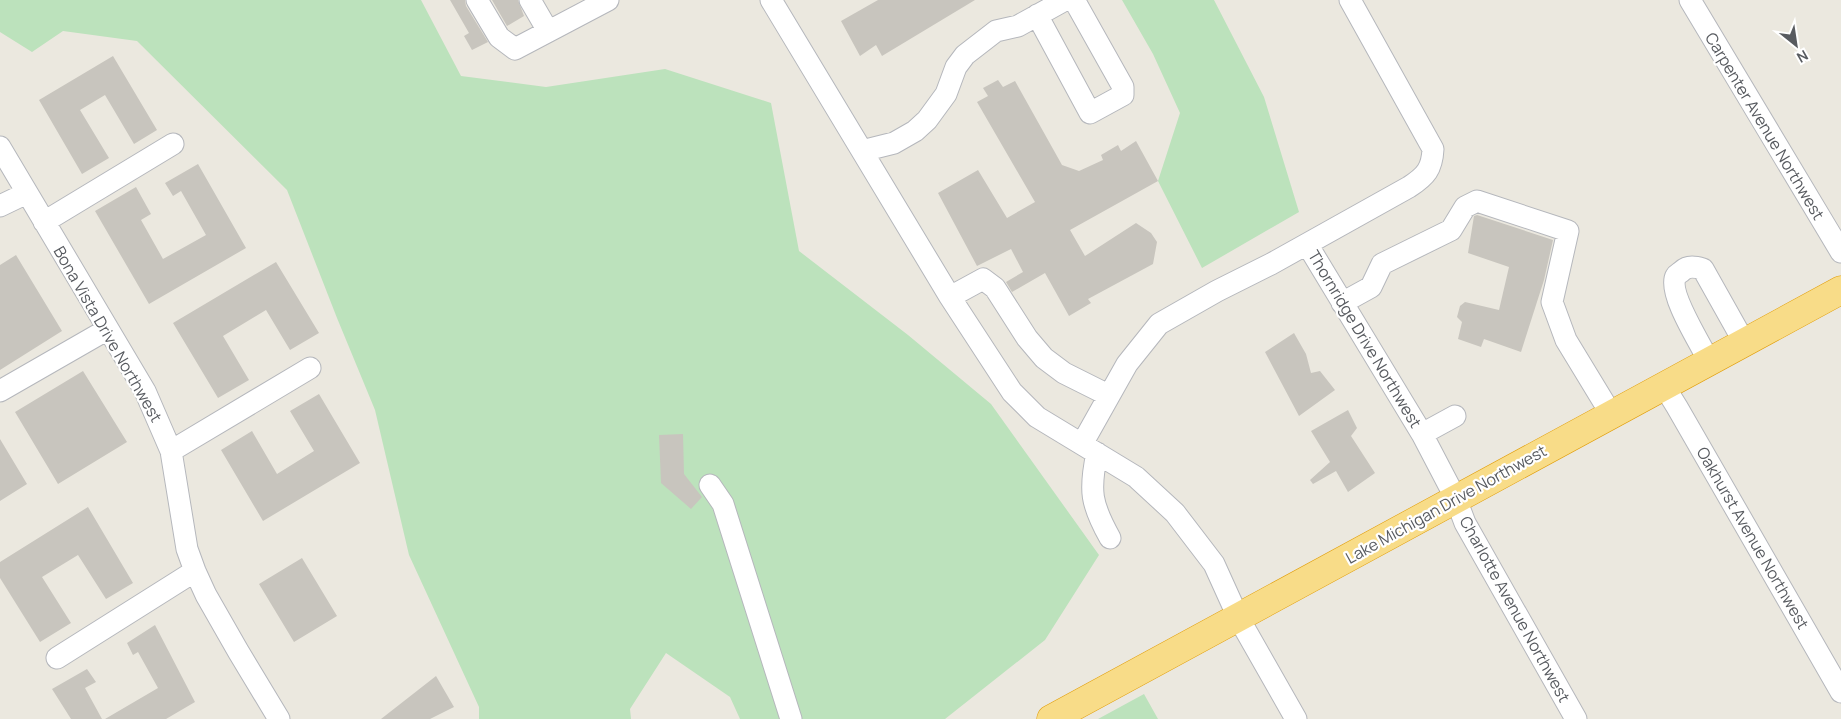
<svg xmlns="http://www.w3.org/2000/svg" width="1841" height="719" font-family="Manrope,sans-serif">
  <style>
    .green { fill: #bce2bc }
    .building { fill: #c8c5be }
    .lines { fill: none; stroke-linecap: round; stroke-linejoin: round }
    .minor-casing { stroke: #b5b7bc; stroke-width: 23 }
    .highway-casing { stroke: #e19d08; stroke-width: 29 }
    .minor { stroke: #fff; stroke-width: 21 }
    .highway { stroke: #f8dc88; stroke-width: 28 }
    .labels { text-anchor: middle; stroke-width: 4.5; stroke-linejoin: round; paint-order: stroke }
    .street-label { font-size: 16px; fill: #585b60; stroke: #fff }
  </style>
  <rect width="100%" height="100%" fill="#ebe8df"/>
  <path class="green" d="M0,0H421L461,76L546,87L665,69L771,103L799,251L908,335L991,404L1099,555L1045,640L945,719H740L730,697L666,653L630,709L631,719H479V707L409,555L375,410L337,318L287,190L137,41L63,31L32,52L0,32Z
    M1122,0H1214L1264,97L1299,212L1202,268L1158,181L1180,113L1153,54Z
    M1144,694L1158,719H1098Z"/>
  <path class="building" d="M450,0H465L466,6L488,42L472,50L464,36L469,33Z
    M492,0H518L524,16L507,26Z
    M878,0H975L882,56L876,45L860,56L841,21Z
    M113,56L157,130L134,144L105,95L80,110L109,158L82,174L39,100Z
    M998,80L1003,87L1015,81L1062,165L1079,171L1103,160L1101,155L1118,145L1121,151L1136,141L1158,181L1070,230L1085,256L1136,223L1151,233L1157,242L1153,264L1088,299L1091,303L1069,316L1045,273L1012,292L1006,282L1023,272L1011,249L977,266L938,193L978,170L1007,218L1035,202L977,102L988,96L983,88Z
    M198,164L246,248L149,304L95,211L136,187L151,214L141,220L163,259L206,235L181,191L173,196L165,183Z
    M1477,215L1553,240L1544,280L1521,352L1484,339L1481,347L1458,339L1462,322L1457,317L1460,306L1465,302L1499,310L1509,267L1468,253L1474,216Z
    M16,255L62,331L0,370V265Z
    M276,262L319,333L290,350L266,310L223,336L249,380L218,398L173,323Z
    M1294,333L1306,354L1311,373L1320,371L1335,390L1299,416L1265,352Z
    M83,371L127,442L58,484L15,412Z
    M319,394L360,463L263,521L221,450L252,431L277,474L314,451L290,411Z
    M1348,410L1357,428L1351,436L1375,473L1348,492L1336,471L1313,484L1310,480L1330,462L1311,431Z
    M683,434L684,474L702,497L691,509L661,483L659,435Z
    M0,439L27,484L0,501Z
    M88,507L133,583L106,599L78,555L42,577L71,623L40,642L0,578V562Z
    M302,558L337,616L294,642L259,584Z
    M155,625L195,702L166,719H105L158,688L138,652L133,655L127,643Z
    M87,669L96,682L85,688L102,719H71L52,689Z
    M436,676L454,707L430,719H381Z"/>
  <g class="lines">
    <g class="minor-casing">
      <path id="minor" d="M477,0L499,37L515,49L608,0
        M530,0L548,31
        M771,0L950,297L1012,392L1037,417L1136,477L1175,513L1214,564L1238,617L1296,719
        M1690,0L1841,252
        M1037,15L1090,113L1123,95V87L1077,5L1071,0
        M0,147L145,391L171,451L187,549L195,571L206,595L238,651L279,719
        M862,151L894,143L915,131L927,120L946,94L956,67L965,55L996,31L1018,26L1065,0
        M0,206L27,193
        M44,222L173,144
        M1307,244L1422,434L1456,499L1465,523L1576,719
        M950,297L983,279L995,288L1027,338L1044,358L1064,373L1108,395
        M1342,303L1371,287L1382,264L1451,230L1465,207L1477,201L1568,231L1552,302L1566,340L1611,414
        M1709,361C1701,345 1667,292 1676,276C1677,274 1680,273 1682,271C1688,265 1696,267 1703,269L1744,342
        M1664,386L1677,407L1841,692
        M0,391L108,329
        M1422,434L1455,416
        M1082,444L1127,364L1159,324L1217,291L1271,264L1409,187C1426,176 1432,169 1433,149L1350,0
        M171,451L310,368
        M1097,453C1089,491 1091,504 1110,538
        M710,485L723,504L791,719
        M57,658L195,571"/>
    </g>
    <g class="highway-casing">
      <path id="highway" d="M1051,719L1841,290"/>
    </g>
    <use href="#minor" class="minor"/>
    <use href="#highway" class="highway"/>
  </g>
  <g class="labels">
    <g class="street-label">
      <text transform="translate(1765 126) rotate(59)" y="6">Carpenter Avenue Northwest</text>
      <text transform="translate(108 334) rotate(60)" y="6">Bona Vista Drive Northwest</text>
      <text transform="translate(1365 339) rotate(59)" y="6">Thornridge Drive Northwest</text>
      <text transform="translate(1446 504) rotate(-29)" y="6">Lake Michigan Drive Northwest</text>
      <text transform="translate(1753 538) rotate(60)" y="6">Oakhurst Avenue Northwest</text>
      <text transform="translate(1515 609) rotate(61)" y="6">Charlotte Avenue Northwest</text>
    </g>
  </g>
  <g transform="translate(1796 45) rotate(150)" stroke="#ffffff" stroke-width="4" paint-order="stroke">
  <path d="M0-4L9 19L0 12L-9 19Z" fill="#585b60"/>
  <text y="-8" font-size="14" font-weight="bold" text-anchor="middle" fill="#585b60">N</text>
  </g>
</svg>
